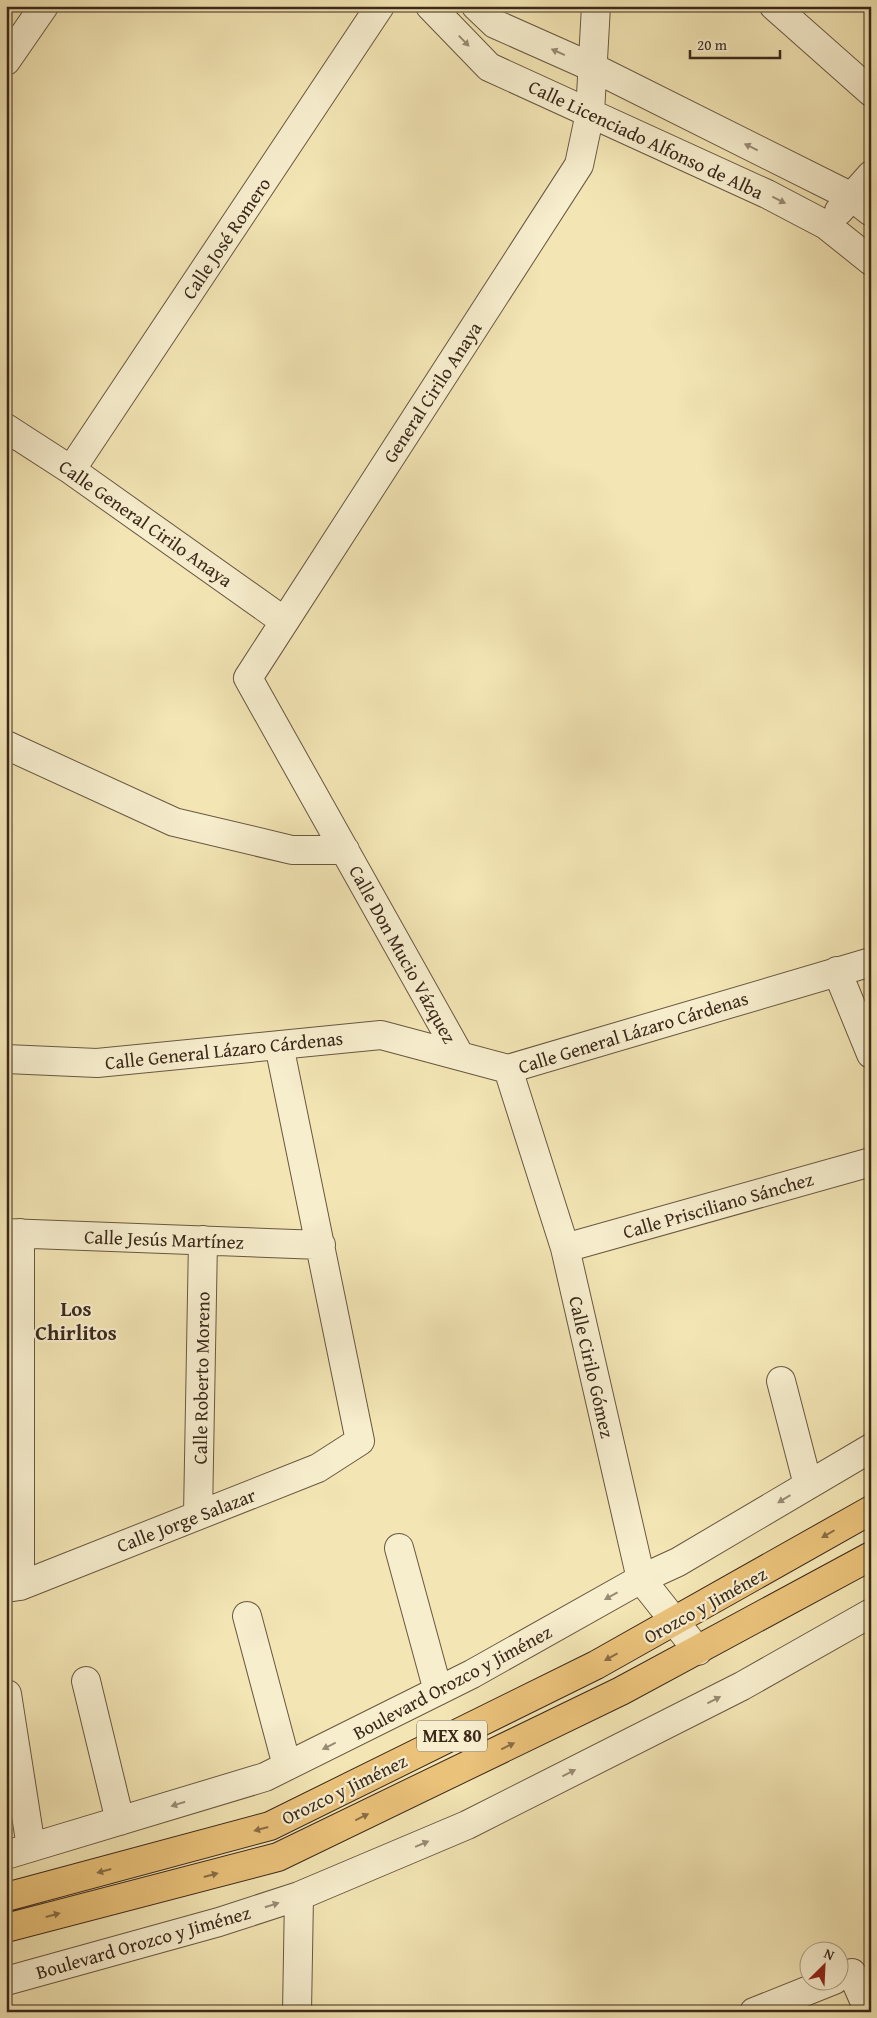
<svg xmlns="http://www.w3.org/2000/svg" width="877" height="2018" font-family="'Gentium Book Plus',serif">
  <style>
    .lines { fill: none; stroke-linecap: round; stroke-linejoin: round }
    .minor-casing { stroke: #685741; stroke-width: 30 }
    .highway-casing { stroke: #3a281b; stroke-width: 30 }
    .minor { stroke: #f7eece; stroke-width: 28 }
    .highway { stroke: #eac27a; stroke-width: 28 }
    .oneway { fill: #988b74 }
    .oneway2 { fill: #896d46 }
    .labels { text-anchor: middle; stroke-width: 4.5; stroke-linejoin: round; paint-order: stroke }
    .shield { fill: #f7eece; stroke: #736351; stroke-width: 1 }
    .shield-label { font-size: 18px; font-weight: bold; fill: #3a281b }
    .street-label { font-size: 19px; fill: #3a281b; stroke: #f7eece }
    .quarter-label { font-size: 21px; font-weight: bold; fill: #3a281b; stroke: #f7eece }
  </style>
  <rect width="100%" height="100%" fill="#f3e5b4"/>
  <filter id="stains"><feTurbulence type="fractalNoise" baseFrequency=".004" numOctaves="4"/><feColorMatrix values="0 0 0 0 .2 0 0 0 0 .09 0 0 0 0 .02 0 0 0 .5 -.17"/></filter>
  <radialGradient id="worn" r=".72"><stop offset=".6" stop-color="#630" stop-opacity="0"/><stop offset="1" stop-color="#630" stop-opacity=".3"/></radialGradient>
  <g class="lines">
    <g class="minor-casing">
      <path id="minor" d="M430,6L489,67L767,194L826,225L871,261
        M476,6L495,24L594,68L852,197L871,212
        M774,6L871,92
        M6,61L44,6
        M839,211L871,175
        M6,428L71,470L284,621
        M71,470L380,6
        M6,745L174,822L292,850H345
        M837,971L871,1054
        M460,1056L248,678L579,165L590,113L596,6
        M6,1059L97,1063L381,1035L508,1069L871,962
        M508,1069L565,1248L641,1579L698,1651
        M6,1233L321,1245
        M565,1248L871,1162
        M781,1381L808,1485
        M198,1515L203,1240
        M399,1548L438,1691
        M20,1586V1233
        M6,1588L20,1586L318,1468L360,1441L279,1045
        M247,1616L287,1766
        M86,1681L120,1821
        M7,1694L31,1847
        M6,1855L265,1777L472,1674L641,1579L678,1562L871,1448
        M852,1973L869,2012
        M6,1981L219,1922L299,1896L467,1825L742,1686L871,1613
        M297,2012L299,1896
        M754,2012L834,1980"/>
    </g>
    <g class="highway-casing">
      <path id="highway" d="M6,1897L270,1826L596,1665L871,1510
        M6,1928L278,1857L621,1691L871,1556"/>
    </g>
    <use href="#minor" class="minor"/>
    <use href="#highway" class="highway"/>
  </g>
  <defs><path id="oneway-solid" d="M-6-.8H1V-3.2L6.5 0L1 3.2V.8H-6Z" transform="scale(1.25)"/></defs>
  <g class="oneway">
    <use href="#oneway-solid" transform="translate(464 41) rotate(46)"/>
    <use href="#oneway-solid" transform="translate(558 52) rotate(-156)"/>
    <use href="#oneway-solid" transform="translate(751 147) rotate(-154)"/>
    <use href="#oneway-solid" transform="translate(779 200) rotate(27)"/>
    <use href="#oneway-solid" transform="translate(784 1499) rotate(149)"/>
    <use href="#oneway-solid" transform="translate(611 1596) rotate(151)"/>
    <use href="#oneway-solid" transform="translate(714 1700) rotate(-27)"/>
    <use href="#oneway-solid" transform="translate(329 1746) rotate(153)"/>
    <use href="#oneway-solid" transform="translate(569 1773) rotate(-27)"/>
    <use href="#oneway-solid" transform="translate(178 1804) rotate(163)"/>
    <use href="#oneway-solid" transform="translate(422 1844) rotate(-23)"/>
    <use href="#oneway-solid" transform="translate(272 1905) rotate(-18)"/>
  </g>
  <g class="oneway2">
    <use href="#oneway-solid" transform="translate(828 1534) rotate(150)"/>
    <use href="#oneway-solid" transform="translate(611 1657) rotate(151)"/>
    <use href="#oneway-solid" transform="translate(508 1746) rotate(-26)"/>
    <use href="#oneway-solid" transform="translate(362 1817) rotate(-26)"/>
    <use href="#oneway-solid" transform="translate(261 1829) rotate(165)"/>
    <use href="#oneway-solid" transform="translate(104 1871) rotate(165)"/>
    <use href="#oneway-solid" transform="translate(211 1875) rotate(-15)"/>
    <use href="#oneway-solid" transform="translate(53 1915) rotate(-15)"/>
  </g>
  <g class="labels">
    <rect class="shield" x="417" y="1720.5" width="70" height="31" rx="4"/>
    <g class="shield-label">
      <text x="452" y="1742">MEX 80</text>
    </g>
    <g class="street-label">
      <text transform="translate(646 139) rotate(25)" y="7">Calle Licenciado Alfonso de Alba</text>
      <text transform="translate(226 238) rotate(-56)" y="7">Calle José Romero</text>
      <text transform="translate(432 392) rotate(-57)" y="7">General Cirilo Anaya</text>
      <text transform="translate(146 523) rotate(35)" y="7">Calle General Cirilo Anaya</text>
      <text transform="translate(403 954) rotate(61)" y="7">Calle Don Mucio Vázquez</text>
      <text transform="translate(633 1032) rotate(-17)" y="7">Calle General Lázaro Cárdenas</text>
      <text transform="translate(224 1050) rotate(-6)" y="7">Calle General Lázaro Cárdenas</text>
      <text transform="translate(718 1205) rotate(-16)" y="7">Calle Prisciliano Sánchez</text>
      <text transform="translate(164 1239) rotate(2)" y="7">Calle Jesús Martínez</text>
      <text transform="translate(592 1367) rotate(77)" y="7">Calle Cirilo Gómez</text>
      <text transform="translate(201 1378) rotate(-89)" y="7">Calle Roberto Moreno</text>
      <text transform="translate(186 1520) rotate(-21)" y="7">Calle Jorge Salazar</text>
      <text transform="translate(705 1605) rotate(-29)" y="7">Orozco y Jiménez</text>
      <text transform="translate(452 1682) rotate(-28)" y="7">Boulevard Orozco y Jiménez</text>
      <text transform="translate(344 1789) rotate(-26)" y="7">Orozco y Jiménez</text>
      <text transform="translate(143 1942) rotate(-16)" y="7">Boulevard Orozco y Jiménez</text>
    </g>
    <g class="quarter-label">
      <text x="76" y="1316">Los<tspan x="76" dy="24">Chirlitos</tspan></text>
    </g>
  </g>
  <rect width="877" height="2018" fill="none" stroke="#f3e5b4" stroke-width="25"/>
  <rect x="8" y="8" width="862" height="2003" fill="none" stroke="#3a281b" stroke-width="2.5"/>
  <rect x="12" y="12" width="852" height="1993" fill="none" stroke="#3a281b"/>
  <g transform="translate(824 1966) rotate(24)"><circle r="24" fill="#f7eece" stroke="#ab9f86"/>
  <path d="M0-4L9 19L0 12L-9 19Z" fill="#8f2418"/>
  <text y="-8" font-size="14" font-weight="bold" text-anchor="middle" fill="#3a281b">N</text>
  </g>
  <path d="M690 50v8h90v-8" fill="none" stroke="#3a281b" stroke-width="2.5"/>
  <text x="697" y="50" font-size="15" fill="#3a281b" stroke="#f7eece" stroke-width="4" paint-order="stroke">20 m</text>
  <rect width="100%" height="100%" filter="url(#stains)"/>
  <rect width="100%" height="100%" fill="url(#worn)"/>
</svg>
